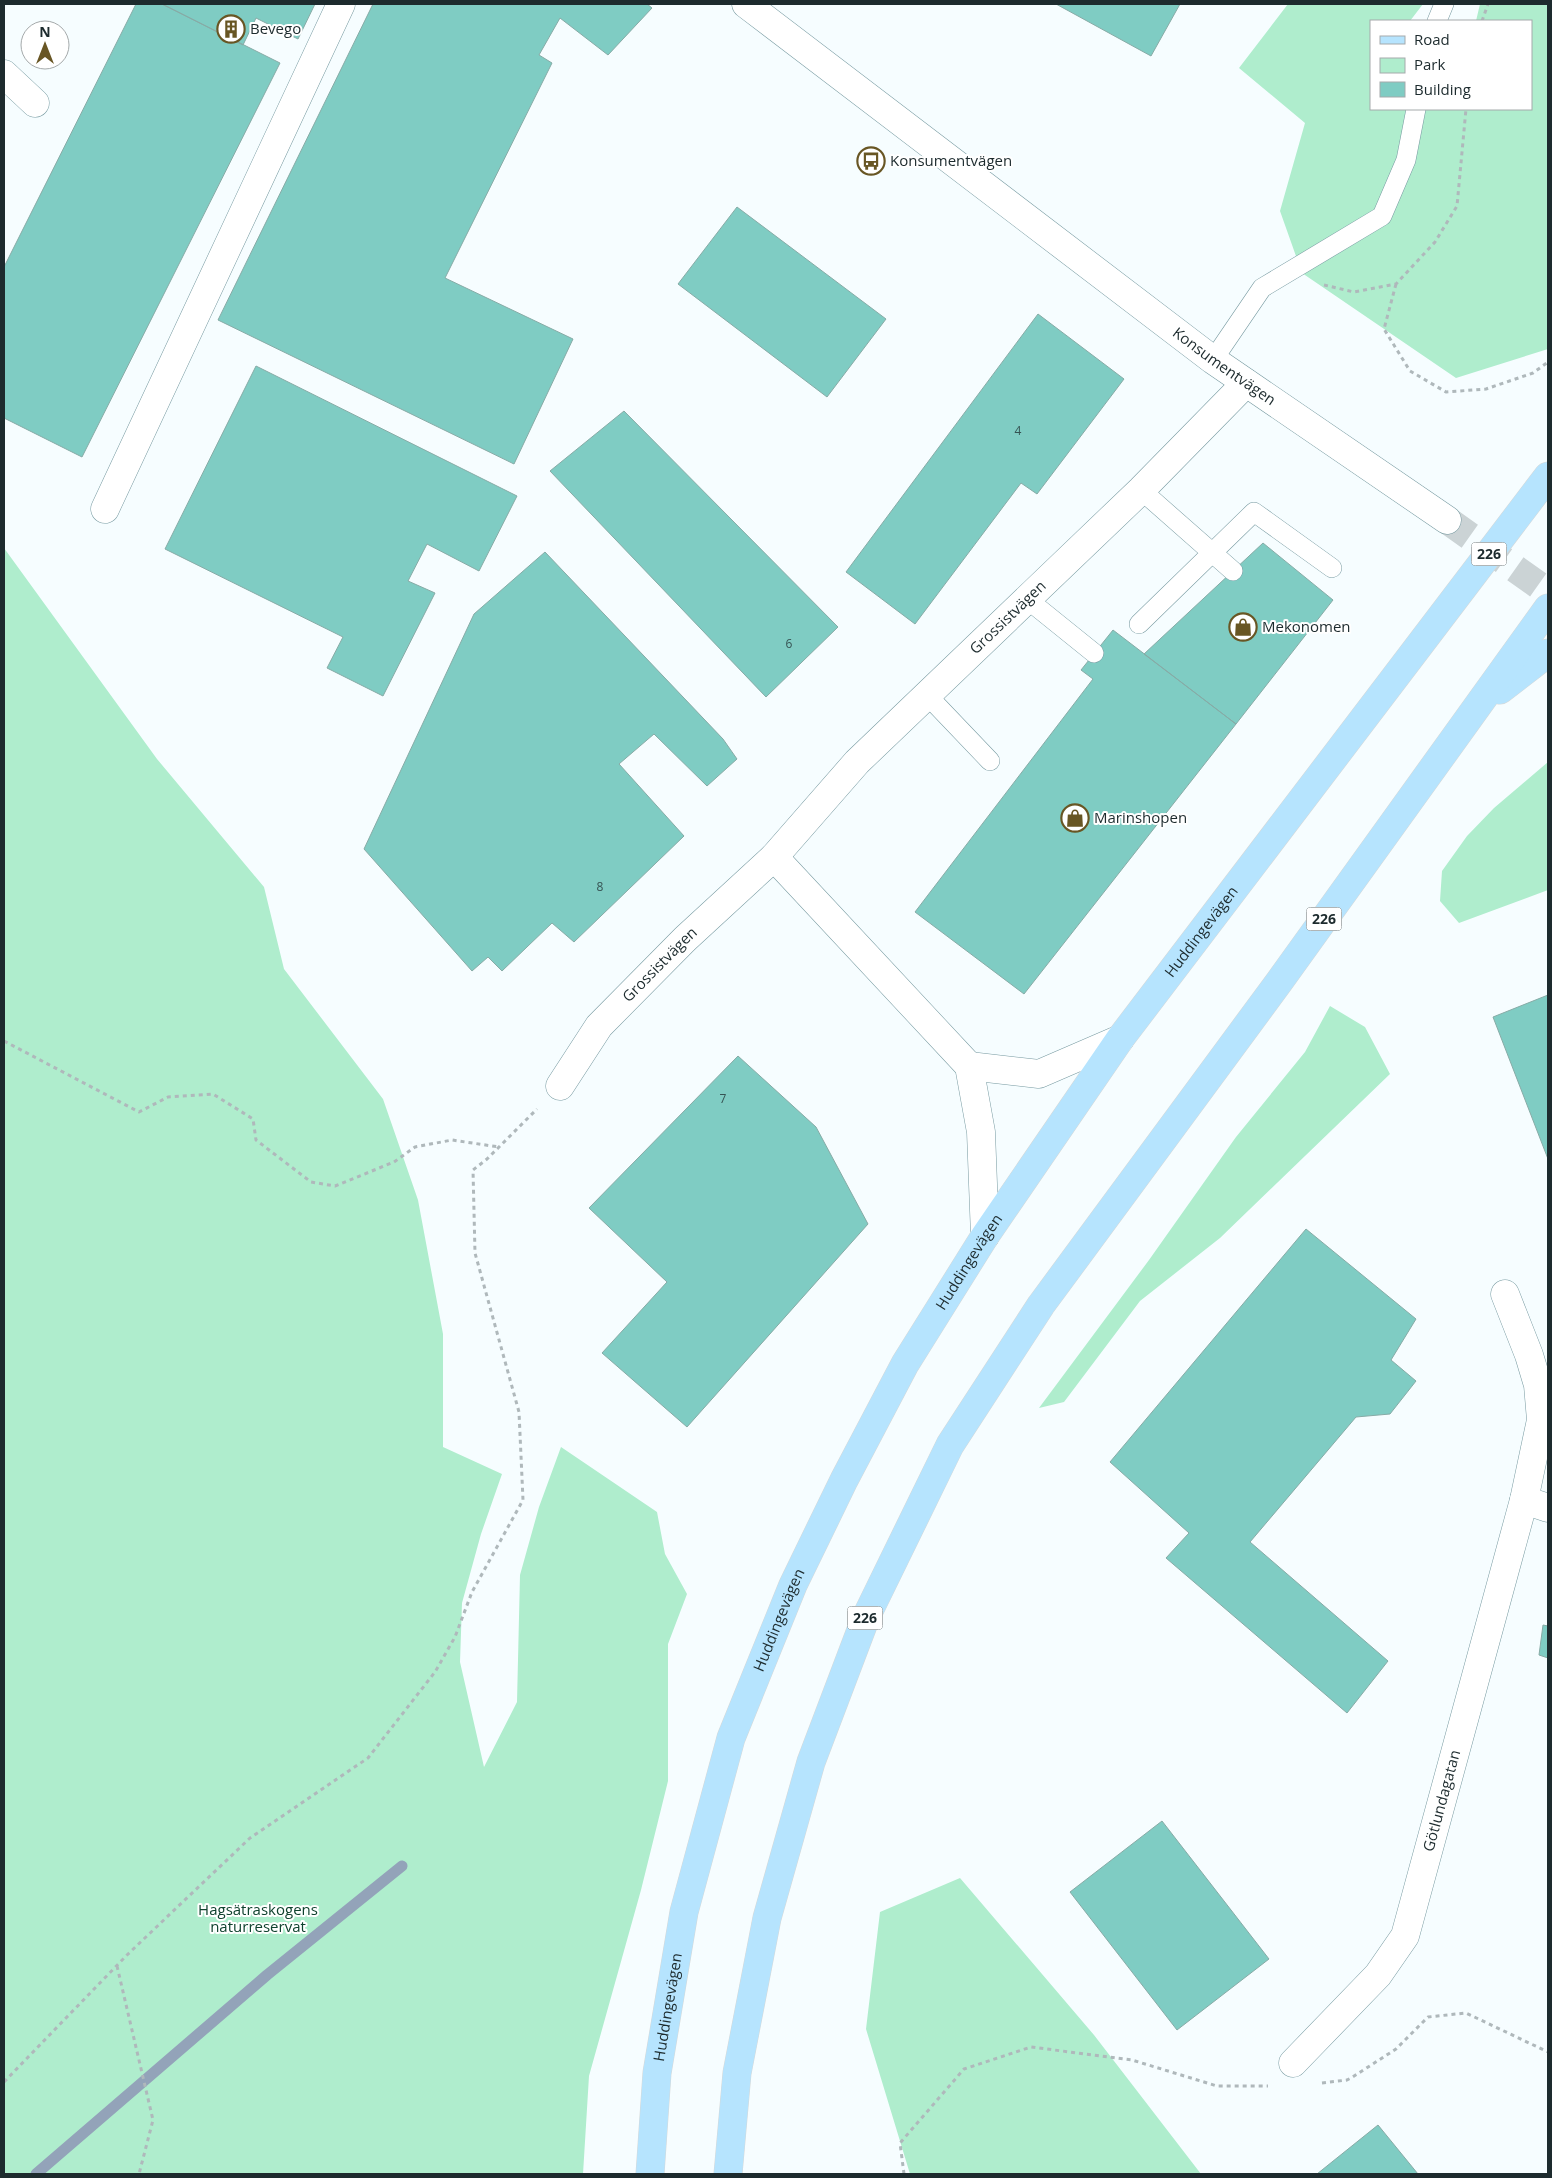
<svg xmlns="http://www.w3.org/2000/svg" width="1552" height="2178" font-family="'Open Sans',sans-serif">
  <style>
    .green { fill: #afedcd }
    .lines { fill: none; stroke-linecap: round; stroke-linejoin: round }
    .stream { stroke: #93a3b9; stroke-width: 11 }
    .building { fill: #7fccc3; stroke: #87aba6 }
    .street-tunnel { stroke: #cbd3d5; stroke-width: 28; stroke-dasharray: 28 14; stroke-linecap: butt }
    .lane-casing { stroke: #779aa1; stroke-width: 20 }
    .street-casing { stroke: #779aa1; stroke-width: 29 }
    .primary-casing { stroke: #d6d9d9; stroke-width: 29 }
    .path { stroke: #afb8bb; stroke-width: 3; stroke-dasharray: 4 4; stroke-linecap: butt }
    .lane { stroke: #fff; stroke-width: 19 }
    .street { stroke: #fff; stroke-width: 28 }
    .primary { stroke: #b6e4fe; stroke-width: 28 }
    .labels { text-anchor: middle; stroke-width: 4; stroke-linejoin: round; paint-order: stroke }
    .number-label { font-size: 12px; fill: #365353 }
    .shield { fill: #fff; stroke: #616b6d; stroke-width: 1 }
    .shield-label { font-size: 14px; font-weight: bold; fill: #1d2b2e }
    .poi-label { font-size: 15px; fill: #1d2b2e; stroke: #fff; text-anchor: start }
    .street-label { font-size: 15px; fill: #1d2b2e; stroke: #fff }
    .park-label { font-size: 15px; fill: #0f422e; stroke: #fff }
  </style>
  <rect width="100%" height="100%" fill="#f6fdff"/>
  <path class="green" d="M1288,4H1423L1410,21H1371V109H1531V21H1476L1480,4H1548V349L1456,378L1302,273L1280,211L1305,123L1239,68Z
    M4,548L157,759L264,887L284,969L383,1099L418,1200L443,1334V1447L502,1474L481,1534L462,1603L460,1662L484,1767L517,1702L520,1575L539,1507L561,1447L657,1512L665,1554L687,1594L668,1644V1781L641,1890L589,2076L583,2174H4Z
    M1548,762V890L1459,923L1440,901L1442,871L1467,836L1494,808Z
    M1330,1006L1365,1027L1390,1074L1220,1238L1140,1301L1064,1402L1039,1408L1149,1260L1236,1137L1305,1052Z
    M960,1878L1094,2035L1201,2174H910L866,2029L880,1912Z"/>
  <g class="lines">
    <path class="stream" d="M36,2174L267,1975L402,1866"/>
  </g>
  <path class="building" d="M136,4H162L280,63L82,457L4,418V267Z
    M162,4H315L298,39L256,18L243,45Z
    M373,4H647L652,8L608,55L560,18L539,55L552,63L445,278L573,339L514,464L218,320Z
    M1056,4H1180L1151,56Z
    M737,207L886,319L827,397L678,284Z
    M1038,314L1124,379L1037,494L1021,483L915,624L846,572Z
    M256,366L517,496L479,571L427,544L408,581L435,593L383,696L327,668L343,637L165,549Z
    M624,411L838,627L766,697L550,471Z
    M1263,543L1333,600L1236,724L1144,654Z
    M545,552L723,739L737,759L707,786L654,734L619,764L684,836L574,942L552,923L502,971L488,957L472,971L364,849L474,614Z
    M1113,630L1236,724L1024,994L915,912L1093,679L1081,670Z
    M1548,995V1159L1493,1017Z
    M738,1056L816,1127L868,1224L687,1427L602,1353L667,1282L589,1208Z
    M1306,1229L1416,1319L1391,1360L1416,1381L1390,1414L1356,1417L1250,1542L1388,1661L1347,1713L1166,1558L1189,1533L1110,1462Z
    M1543,1625L1548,1626V1658L1539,1655Z
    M1162,1821L1269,1959L1177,2030L1070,1892Z
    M1378,2125L1418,2174H1317Z"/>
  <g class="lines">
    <path class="street-tunnel" d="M1447,520L1548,592"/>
    <g class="lane-casing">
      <path id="lane" d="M1437,21L1444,4
        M1213,360L1262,288L1382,216L1406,160L1416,109
        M1141,490L1233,571
        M1027,599L1094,653
        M1139,624L1254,512L1332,568
        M927,695L990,761"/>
    </g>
    <g class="street-casing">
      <g id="street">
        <path id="s1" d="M746,4L1213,360L1447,520"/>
        <path d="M4,74L35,103"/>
        <path d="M105,509L341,4"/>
        <path d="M774,857L969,1066L981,1132L985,1236"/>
        <path d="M969,1066L1039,1074L1120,1039"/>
        <path id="s2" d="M560,1086L599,1026L685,939L774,857L857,762L1141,490L1246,383"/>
        <path d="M1524,1500L1548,1508"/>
        <path id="s3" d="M1293,2063L1378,1975L1405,1936L1524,1500L1541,1420L1538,1385L1529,1355L1505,1294"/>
      </g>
    </g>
    <g class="primary-casing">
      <g id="primary">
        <path d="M1500,690L1548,653"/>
        <path id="s4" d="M650,2174L657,2073L684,1912L731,1738L793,1585L844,1480L905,1364L985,1236L1120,1039L1548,476"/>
        <path d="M728,2174L737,2073L767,1918L811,1762L866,1617L950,1445L1041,1305L1279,982L1548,608"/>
      </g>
    </g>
    <path class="path" d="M1482,21L1488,4
      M1396,284L1384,329L1410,371L1446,392L1486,389L1533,373L1548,362
      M1324,285L1354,292L1396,284L1435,242L1457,206L1466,109
      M4,1041L139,1112L168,1097L213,1094L253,1119L256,1140L311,1182L335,1186L394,1162L415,1147L452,1140L499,1147
      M117,1966L153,2120L139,2174
      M4,2082L127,1955L250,1838L368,1758L435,1672L455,1637L472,1592L523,1500L519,1412L475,1253L473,1170L487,1159L537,1109
      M1322,2083L1347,2080L1351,2078L1396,2049L1428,2017L1466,2013L1548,2052
      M904,2174L900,2143L964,2069L1031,2047L1132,2060L1217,2086H1268"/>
    <use href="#lane" class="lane"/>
    <use href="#street" class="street"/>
    <use href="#primary" class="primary"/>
  </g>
  <defs>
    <g id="building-ring" transform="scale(1.4375)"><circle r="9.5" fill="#fff" stroke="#685624" stroke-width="1.5"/><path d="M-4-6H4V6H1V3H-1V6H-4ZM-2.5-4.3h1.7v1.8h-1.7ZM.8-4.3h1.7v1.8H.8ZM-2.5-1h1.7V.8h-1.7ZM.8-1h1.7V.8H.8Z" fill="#685624"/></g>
    <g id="bus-ring" transform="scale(1.4375)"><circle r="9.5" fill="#fff" stroke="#685624" stroke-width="1.5"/><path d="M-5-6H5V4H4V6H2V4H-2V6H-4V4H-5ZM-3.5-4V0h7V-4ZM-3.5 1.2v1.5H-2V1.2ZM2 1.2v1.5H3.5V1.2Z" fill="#685624"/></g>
    <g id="shop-ring" transform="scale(1.4375)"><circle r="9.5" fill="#fff" stroke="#685624" stroke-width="1.5"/><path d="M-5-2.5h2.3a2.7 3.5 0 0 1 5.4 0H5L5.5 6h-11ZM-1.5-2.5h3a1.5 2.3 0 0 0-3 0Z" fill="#685624"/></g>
  </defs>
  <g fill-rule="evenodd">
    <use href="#building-ring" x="231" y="29"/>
    <use href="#bus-ring" x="871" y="161"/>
    <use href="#shop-ring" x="1243" y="627"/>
    <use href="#shop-ring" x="1075" y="818"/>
  </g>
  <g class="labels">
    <g class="number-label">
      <text x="1018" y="435">4</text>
      <text x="789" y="648">6</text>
      <text x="600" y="891">8</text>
      <text x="723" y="1103">7</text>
    </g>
    <g class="shield">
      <rect x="1471.5" y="542.5" width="35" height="23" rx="4"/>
      <rect x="1306.5" y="907.5" width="35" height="23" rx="4"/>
      <rect x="847.5" y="1606.5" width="35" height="23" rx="4"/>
    </g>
    <g class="shield-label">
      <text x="1489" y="559">226</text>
      <text x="1324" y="924">226</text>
      <text x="865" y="1623">226</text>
    </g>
    <g class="poi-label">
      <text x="250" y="34">Bevego</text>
      <text x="890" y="166">Konsumentvägen</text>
      <text x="1262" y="632">Mekonomen</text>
      <text x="1094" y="823">Marinshopen</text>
    </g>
    <g class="street-label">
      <text dy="5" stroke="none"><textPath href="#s1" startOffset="600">Konsumentvägen</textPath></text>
      <text dy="5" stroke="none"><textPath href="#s2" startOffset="650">Grossistvägen</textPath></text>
      <text dy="5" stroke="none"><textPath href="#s4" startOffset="1382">Huddingevägen</textPath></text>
      <text dy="5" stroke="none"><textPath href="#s2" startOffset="158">Grossistvägen</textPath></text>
      <text dy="5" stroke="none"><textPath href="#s4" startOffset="978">Huddingevägen</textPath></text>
      <text dy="5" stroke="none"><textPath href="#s4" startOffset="572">Huddingevägen</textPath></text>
      <text dy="5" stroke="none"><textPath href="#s3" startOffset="310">Götlundagatan</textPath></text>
      <text dy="5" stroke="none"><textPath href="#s4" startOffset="168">Huddingevägen</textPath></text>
    </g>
    <g class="park-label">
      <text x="258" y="1915">Hagsätraskogens<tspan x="258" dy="17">naturreservat</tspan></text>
    </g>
  </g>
  <rect width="1552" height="2178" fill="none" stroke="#1d2b2e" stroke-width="10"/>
  <rect x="1370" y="20" width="162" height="90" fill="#ffffff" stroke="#a5aaab"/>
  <rect x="1380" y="36" width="25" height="8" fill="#b6e4fe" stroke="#a5aaab"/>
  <text x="1414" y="45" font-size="15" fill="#1d2b2e">Road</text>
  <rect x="1380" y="58" width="25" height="15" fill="#afedcd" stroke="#a5aaab"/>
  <text x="1414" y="70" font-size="15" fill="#1d2b2e">Park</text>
  <rect x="1380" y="82" width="25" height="15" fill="#7fccc3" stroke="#a5aaab"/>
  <text x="1414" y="95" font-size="15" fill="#1d2b2e">Building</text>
  <g transform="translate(45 45)"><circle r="24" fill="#ffffff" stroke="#a5aaab"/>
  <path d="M0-4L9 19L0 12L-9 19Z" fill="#685624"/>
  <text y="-8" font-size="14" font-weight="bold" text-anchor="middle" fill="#1d2b2e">N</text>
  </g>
</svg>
